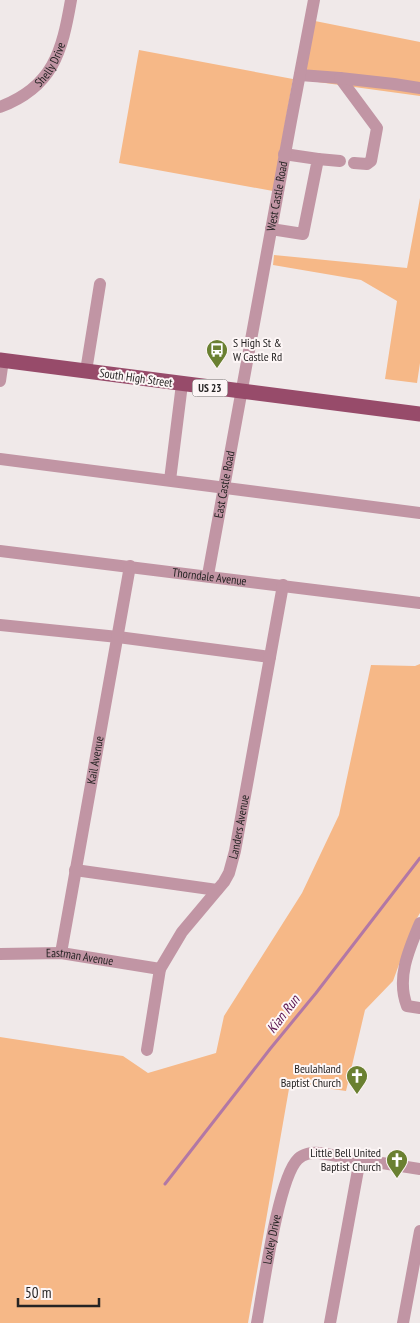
<svg xmlns="http://www.w3.org/2000/svg" width="420" height="1323" font-family="'PT Sans Narrow',sans-serif">
  <style>
    .green { fill: #f6b887 }
    .lines { fill: none; stroke-linecap: round; stroke-linejoin: round }
    .stream { stroke: #b278a5; stroke-width: 3 }
    .minor { stroke: #c195a4; stroke-width: 12 }
    .major { stroke: #974b6a; stroke-width: 15 }
    .labels { text-anchor: middle; stroke-width: 4; stroke-linejoin: round; paint-order: stroke }
    .shield { fill: #fdf6f6; stroke: #666363; stroke-width: 1 }
    .shield-label { font-size: 11px; font-weight: bold; fill: #262424 }
    .street-label { font-size: 12px; fill: #262424; stroke: #fdf6f6 }
    .poi-label { font-size: 12px; fill: #262424; stroke: #fdf6f6; text-anchor: end }
    .water-label { font-size: 14px; font-style: italic; fill: #5b1450; stroke: #fdf6f6 }
  </style>
  <rect width="100%" height="100%" fill="#f0e9e9"/>
  <path class="green" d="M315,21L420,42V96L303,80Z
    M139,50L293,79L273,191L119,163Z
    M420,198V363L417,383L385,379L397,301L361,280L273,265L274,255L407,268Z
    M420,664V913L414,923L393,981L365,1010L346,1091L290,1083L248,1323H0V1037L123,1056L148,1073L216,1053L224,1016L302,893L339,815L371,665L415,666Z"/>
  <g class="lines">
    <path class="stream" d="M165,1184L270,1049L316,993L420,858"/>
    <g class="minor">
      <path d="M300,75L340,78L377,128L371,161L367,164L354,163"/>
      <path d="M340,78L394,84L420,88"/>
      <path id="s1" d="M0,107C53,87 62,52 71,0"/>
      <path d="M318,159L340,161"/>
      <path d="M271,229L303,234L318,159L284,154"/>
      <path d="M86,371L100,284"/>
      <path d="M0,381L3,360"/>
      <path d="M0,459L420,513"/>
      <path d="M170,480L182,384"/>
      <path id="s2" d="M0,551L420,603"/>
      <path id="s3" d="M208,575L291,121L314,0"/>
      <path d="M0,625L118,637L270,657"/>
      <path d="M75,870L217,890"/>
      <path d="M420,923C409,949 396,978 407,1006L420,1008"/>
      <path id="s4" d="M61,953L130,566"/>
      <path id="s5" d="M0,954L61,953L160,969"/>
      <path id="s6" d="M147,1050L160,969L182,932L224,882L229,873L235,851L283,585"/>
      <path id="s7" d="M257,1323C263,1291 278,1178 298,1159C303,1154 312,1152 319,1153L420,1169"/>
      <path d="M330,1323L360,1159"/>
      <path d="M403,1323L420,1231"/>
    </g>
    <path class="major" d="M0,360L420,414"/>
  </g>
  <defs>
    <g id="bus-pin" transform="scale(1.125)"><path d="M0 17L-7.5 6A9.5 9.5 0 1 1 7.5 6Z" fill="#6a8031" stroke="#fdf6f6"/><path d="M-5-6H5V4H4V6H2V4H-2V6H-4V4H-5ZM-3.5-4V0h7V-4ZM-3.5 1.2v1.5H-2V1.2ZM2 1.2v1.5H3.5V1.2Z" fill="#fff"/></g>
    <g id="church-pin" transform="scale(1.125)"><path d="M0 17L-7.5 6A9.5 9.5 0 1 1 7.5 6Z" fill="#6a8031" stroke="#fdf6f6"/><path d="M-1.2-6h2.4v3.5h3.3v2.4h-3.3V6h-2.4V-.1h-3.3v-2.4h3.3Z" fill="#fff"/></g>
  </defs>
  <g fill-rule="evenodd">
    <use href="#bus-pin" x="217" y="350"/>
    <use href="#church-pin" x="357" y="1076"/>
    <use href="#church-pin" x="397" y="1160"/>
  </g>
  <g class="labels">
    <rect class="shield" x="192.5" y="379.5" width="35" height="17" rx="4"/>
    <g class="shield-label">
      <text x="210" y="392">US 23</text>
    </g>
    <g class="street-label">
      <text dy="4" stroke="none"><textPath href="#s1" startOffset="68">Shelly Drive</textPath></text>
      <text dy="4" stroke="none"><textPath href="#s3" startOffset="385">West Castle Road</textPath></text>
      <text transform="translate(136 378) rotate(8)" y="4">South High Street</text>
      <text dy="4" stroke="none"><textPath href="#s3" startOffset="92">East Castle Road</textPath></text>
      <text dy="4" stroke="none"><textPath href="#s2" startOffset="211">Thorndale Avenue</textPath></text>
      <text dy="4" stroke="none"><textPath href="#s4" startOffset="196">Kail Avenue</textPath></text>
      <text dy="4" stroke="none"><textPath href="#s6" startOffset="248">Landers Avenue</textPath></text>
      <text dy="4" stroke="none"><textPath href="#s5" startOffset="80">Eastman Avenue</textPath></text>
      <text dy="4" stroke="none"><textPath href="#s7" startOffset="85">Loxley Drive</textPath></text>
    </g>
    <g class="poi-label">
      <text x="233" y="347" text-anchor="start">S High St &amp;<tspan x="233" dy="14">W Castle Rd</tspan></text>
      <text x="341" y="1073">Beulahland<tspan x="341" dy="14">Baptist Church</tspan></text>
      <text x="381" y="1157">Little Bell United<tspan x="381" dy="14">Baptist Church</tspan></text>
    </g>
    <g class="water-label">
      <text transform="translate(283 1014) rotate(-52)" y="5">Kian Run</text>
    </g>
  </g>
  <path d="M18 1298v8h81v-8" fill="none" stroke="#262424" stroke-width="2.5"/>
  <text x="25" y="1298" font-size="15" fill="#262424" stroke="#fdf6f6" stroke-width="4" paint-order="stroke">50 m</text>
</svg>
